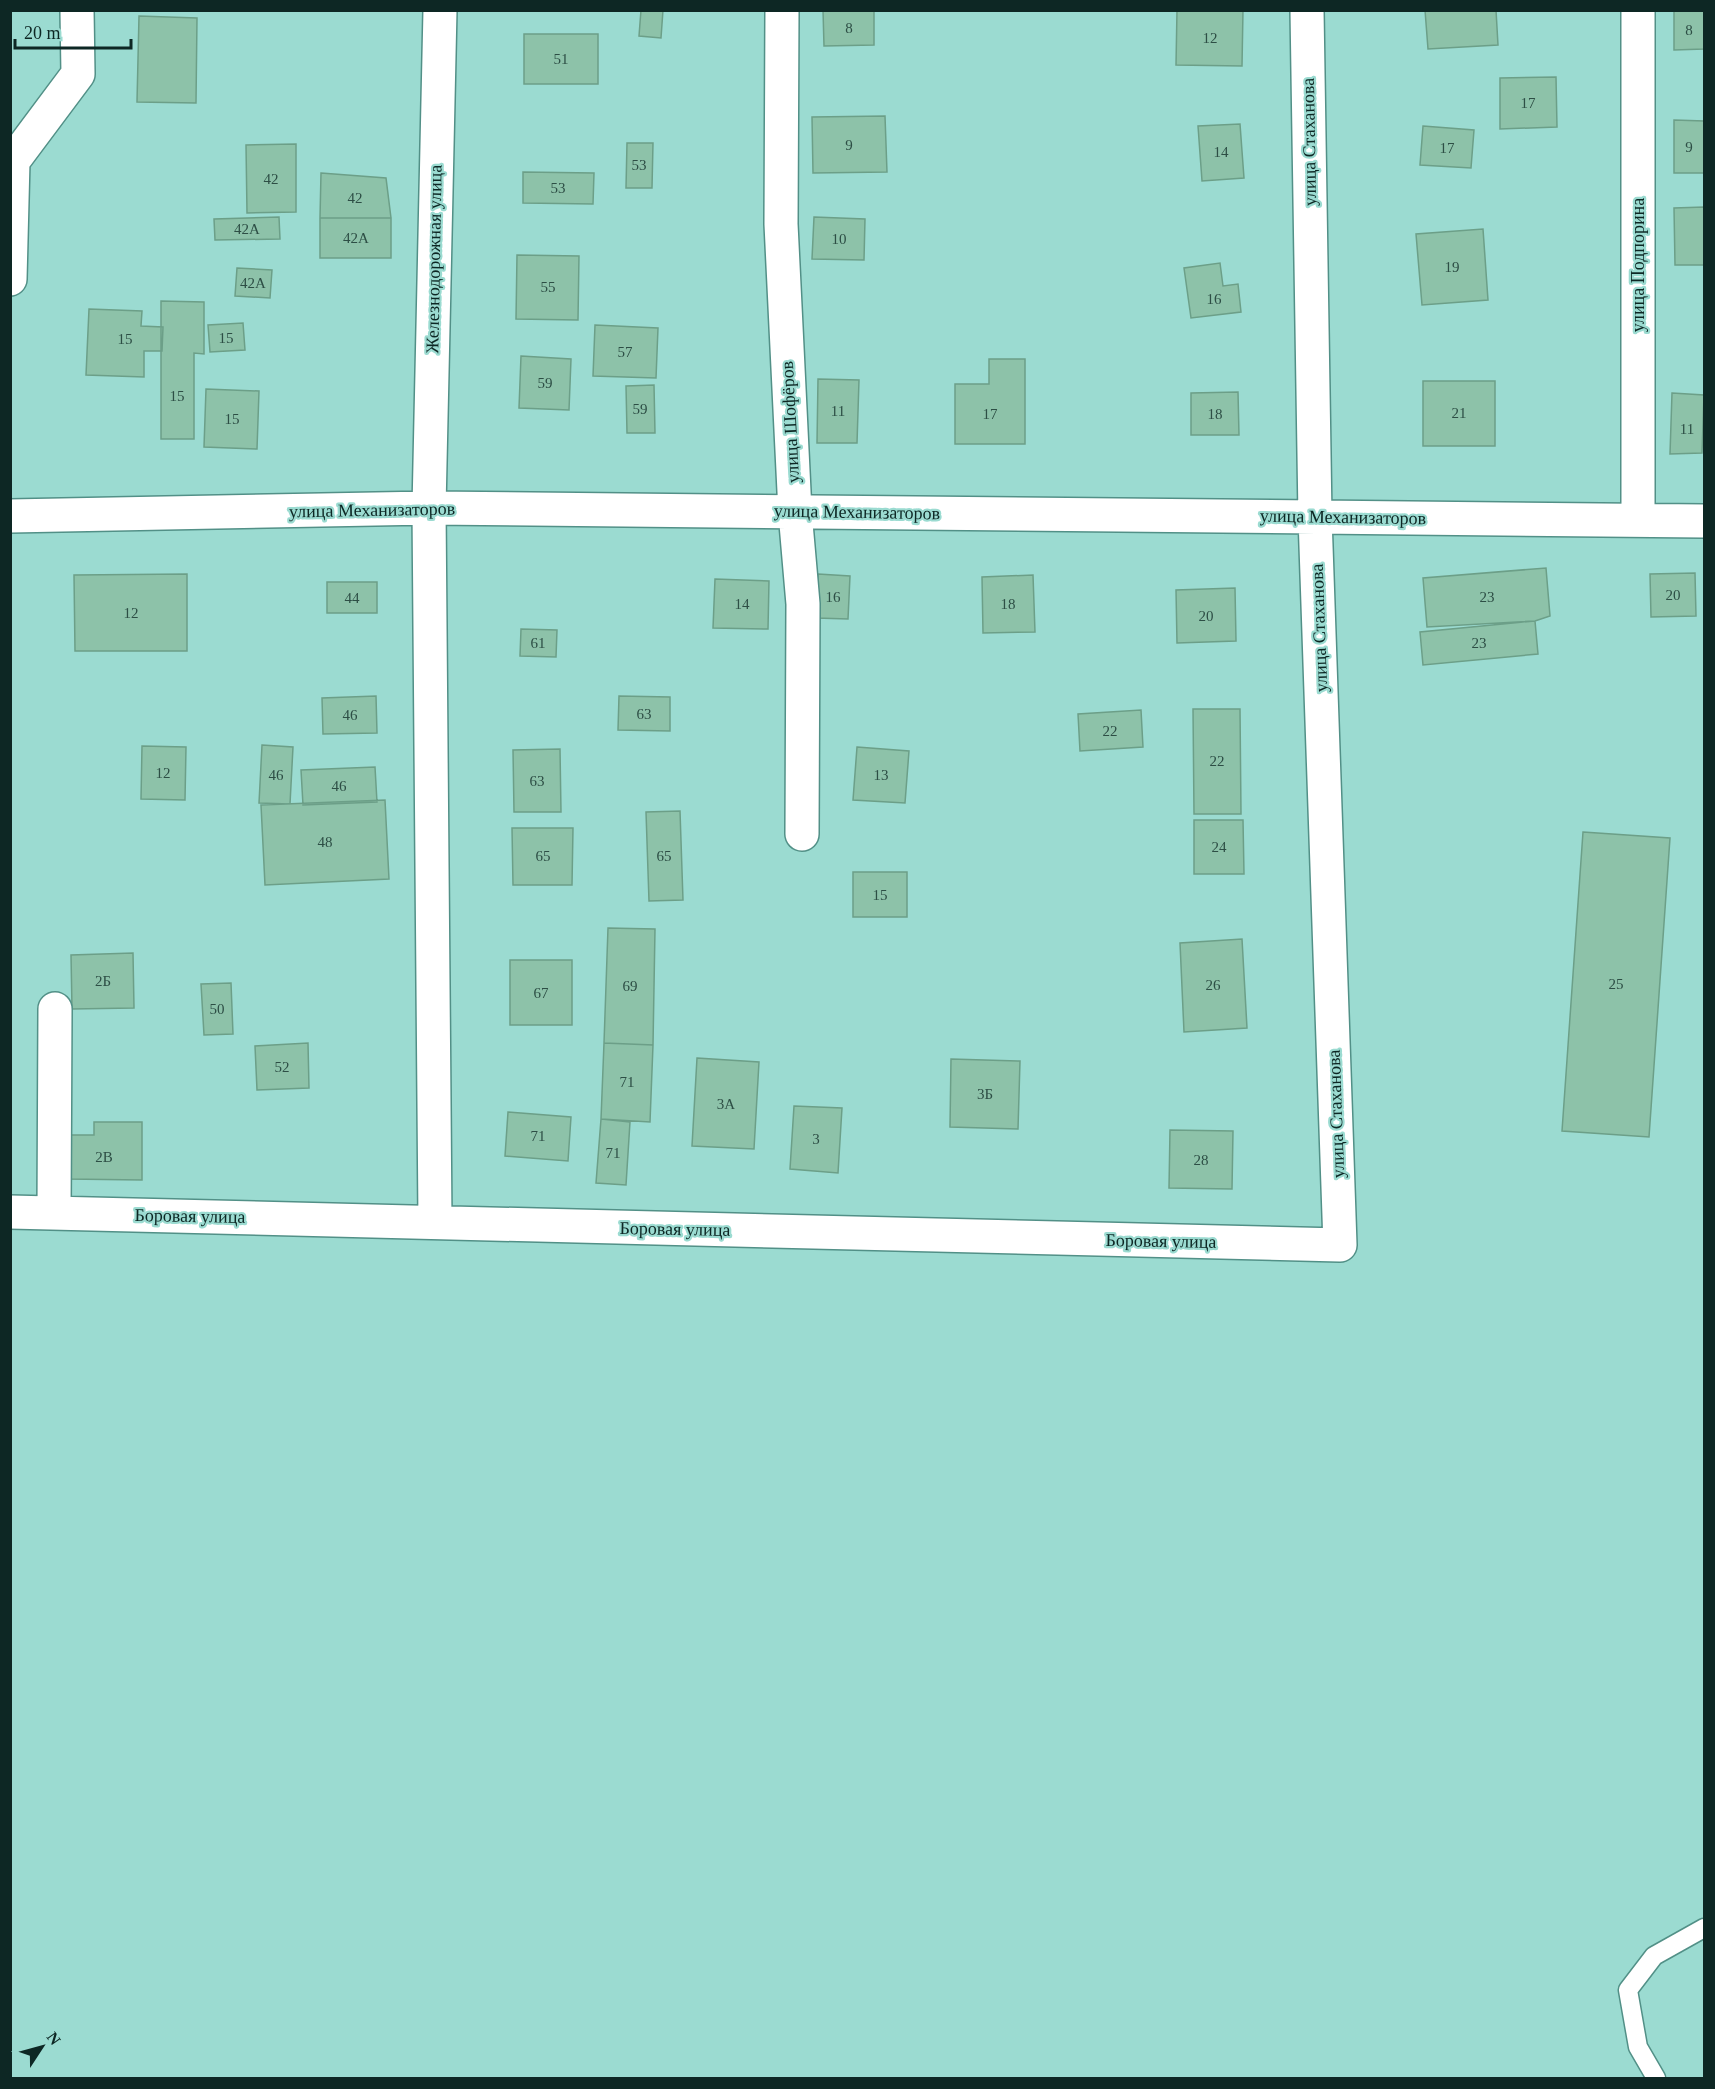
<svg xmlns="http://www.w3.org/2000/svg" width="1715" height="2089" font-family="Georgia,serif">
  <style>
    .building { fill: #8dc2a9; stroke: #6c9f88; stroke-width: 1.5 }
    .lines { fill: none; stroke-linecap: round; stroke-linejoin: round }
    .service-casing { stroke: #529087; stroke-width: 21 }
    .minor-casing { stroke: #529087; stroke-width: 36 }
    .service { stroke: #fff; stroke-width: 18 }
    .minor { stroke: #fff; stroke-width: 33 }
    .labels { text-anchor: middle; stroke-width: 4.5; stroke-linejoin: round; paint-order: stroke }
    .number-label { font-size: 15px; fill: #2d4e45 }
    .street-label { font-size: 18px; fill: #0d2724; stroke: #9bdbd1 }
  </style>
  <rect width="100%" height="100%" fill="#9bdbd1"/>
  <path class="building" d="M641,10H663L661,38L639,36Z
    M823,10H874V45L824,46Z
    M1177,10H1243L1242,66L1176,65Z
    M1425,10H1496L1498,45L1428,49Z
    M1674,10H1704V49L1674,50Z
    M139,16L197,18L196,103L137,102Z
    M524,34H598V84H524Z
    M1556,77L1557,127L1500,129V78Z
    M885,116L887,172L813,173L812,117Z
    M1674,120L1704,121V173H1674Z
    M1240,124L1244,178L1202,181L1198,126Z
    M1423,126L1474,130L1471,168L1420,165Z
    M627,143H653L652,188H626Z
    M296,144V212L247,213L246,145Z
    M523,172L594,173L593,204L523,203Z
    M321,173L386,178L391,218H320Z
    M1704,207V265H1675L1674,208Z
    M279,217L280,239L215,240L214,219Z
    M814,217L865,219L864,260L812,259Z
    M320,218H391V258H320Z
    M1483,229L1488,300L1422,305L1416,234Z
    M517,255L579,256L578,320L516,319Z
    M1220,263L1223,286L1238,284L1241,312L1191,318L1184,268Z
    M237,268L272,270L270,298L235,296Z
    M161,301L204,302V354L194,353V439H161Z
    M89,309L142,311L141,326L163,327L162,351H144V377L86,375Z
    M243,323L245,350L210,352L208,325Z
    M595,325L658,328L656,378L593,376Z
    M521,356L571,359L569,410L519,408Z
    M989,359H1025V444H955V384H989Z
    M818,379L859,380L857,443H817Z
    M1423,381H1495V446H1423Z
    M654,385L655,433H627L626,386Z
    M206,389L259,391L257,449L204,447Z
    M1238,392L1239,435H1191V393Z
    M1672,393L1704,395L1702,453L1670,454Z
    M1546,568L1550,616L1535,621L1427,627L1423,578Z
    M1695,573L1696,616L1651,617L1650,574Z
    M187,574V651H75L74,575Z
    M818,574L850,576L848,619L816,618Z
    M1033,575L1035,632L983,633L982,577Z
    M715,579L769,581L768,629L713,628Z
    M327,582H377V613H327Z
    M1235,588L1236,641L1177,643L1176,590Z
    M1535,621L1538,654L1423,665L1420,632Z
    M521,629L557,630L556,657L520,656Z
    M376,696L377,733L323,734L322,698Z
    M619,696L670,697V731L618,730Z
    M1193,709H1240L1241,814H1194Z
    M1141,710L1143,747L1080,751L1078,714Z
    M262,745L293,747L290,804L259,803Z
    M142,746L186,747L185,800L141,799Z
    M857,747L909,751L905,803L853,800Z
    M560,749L561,812H514L513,750Z
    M375,767L377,802L303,805L301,770Z
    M385,800L389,879L265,885L261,805Z
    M680,811L683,900L649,901L646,812Z
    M1194,820H1243L1244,874H1194Z
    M512,828H573L572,885H513Z
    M1583,832L1670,838L1649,1137L1562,1131Z
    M853,872H907V917H853Z
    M608,928L655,929L653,1045L604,1043Z
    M1242,939L1247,1028L1184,1032L1180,943Z
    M133,953L134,1008L72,1009L71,955Z
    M510,960H572V1025H510Z
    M231,983L233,1034L204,1035L201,984Z
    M308,1043L309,1088L257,1090L255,1046Z
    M604,1043L653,1045L650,1122L601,1119Z
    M697,1058L759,1062L754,1149L692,1146Z
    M951,1059L1020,1061L1018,1129L950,1127Z
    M794,1106L842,1108L838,1173L790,1169Z
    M508,1112L571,1117L568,1161L505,1156Z
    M601,1119L630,1122L626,1185L596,1183Z
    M94,1122H142V1180L67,1179V1135H94Z
    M1170,1130L1233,1131L1232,1189L1169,1188Z"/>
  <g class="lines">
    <g class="service-casing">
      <path id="service" d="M1656,2078L1638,2047L1628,1990L1654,1956L1704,1928"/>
    </g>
    <g class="minor-casing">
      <path id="minor" d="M782,10L781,224L795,512L803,604L802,834
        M10,279L13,161L78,74L77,10
        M10,516L429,508L1704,521
        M1638,520V10
        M10,1212L1340,1245L1315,517L1307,10
        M54,1213L55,1009
        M435,1222L429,508L440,10"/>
    </g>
    <use href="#service" class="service"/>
    <use href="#minor" class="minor"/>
  </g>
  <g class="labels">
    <g class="number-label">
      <text x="849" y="33">8</text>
      <text x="1689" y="35">8</text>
      <text x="1210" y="43">12</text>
      <text x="561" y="64">51</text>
      <text x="1528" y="108">17</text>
      <text x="849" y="150">9</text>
      <text x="1689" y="152">9</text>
      <text x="1447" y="153">17</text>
      <text x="1221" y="157">14</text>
      <text x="639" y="170">53</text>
      <text x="271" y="184">42</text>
      <text x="558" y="193">53</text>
      <text x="355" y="203">42</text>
      <text x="247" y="234">42А</text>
      <text x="356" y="243">42А</text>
      <text x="839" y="244">10</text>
      <text x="1452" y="272">19</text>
      <text x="253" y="288">42А</text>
      <text x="548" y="292">55</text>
      <text x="1214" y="304">16</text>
      <text x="226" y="343">15</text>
      <text x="125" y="344">15</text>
      <text x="625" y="357">57</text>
      <text x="545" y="388">59</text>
      <text x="177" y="401">15</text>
      <text x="640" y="414">59</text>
      <text x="838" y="416">11</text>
      <text x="1459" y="418">21</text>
      <text x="990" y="419">17</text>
      <text x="1215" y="419">18</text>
      <text x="232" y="424">15</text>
      <text x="1687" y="434">11</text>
      <text x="1673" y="600">20</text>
      <text x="833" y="602">16</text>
      <text x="1487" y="602">23</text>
      <text x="352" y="603">44</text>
      <text x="742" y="609">14</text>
      <text x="1008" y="609">18</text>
      <text x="131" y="618">12</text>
      <text x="1206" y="621">20</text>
      <text x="538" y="648">61</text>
      <text x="1479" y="648">23</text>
      <text x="644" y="719">63</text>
      <text x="350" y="720">46</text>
      <text x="1110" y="736">22</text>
      <text x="1217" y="766">22</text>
      <text x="163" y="778">12</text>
      <text x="276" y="780">46</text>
      <text x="881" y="780">13</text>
      <text x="537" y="786">63</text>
      <text x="339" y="791">46</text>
      <text x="325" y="847">48</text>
      <text x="1219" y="852">24</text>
      <text x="543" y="861">65</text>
      <text x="664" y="861">65</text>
      <text x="880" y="900">15</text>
      <text x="103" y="986">2Б</text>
      <text x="1616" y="989">25</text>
      <text x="1213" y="990">26</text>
      <text x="630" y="991">69</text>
      <text x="541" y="998">67</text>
      <text x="217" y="1014">50</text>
      <text x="282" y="1072">52</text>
      <text x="627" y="1087">71</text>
      <text x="985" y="1099">3Б</text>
      <text x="726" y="1109">3А</text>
      <text x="538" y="1141">71</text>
      <text x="816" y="1144">3</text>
      <text x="613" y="1158">71</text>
      <text x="104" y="1162">2В</text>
      <text x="1201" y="1165">28</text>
    </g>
    <g class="street-label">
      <text transform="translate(1309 142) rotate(-91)" y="6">улица Стаханова</text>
      <text transform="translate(434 259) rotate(-89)" y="6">Железнодорожная улица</text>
      <text transform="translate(1638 265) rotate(-90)" y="6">улица Подпорина</text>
      <text transform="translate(790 422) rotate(-93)" y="6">улица Шофёров</text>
      <text transform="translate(372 510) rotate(-1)" y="6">улица Механизаторов</text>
      <text transform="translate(857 512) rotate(1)" y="6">улица Механизаторов</text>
      <text transform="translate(1343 517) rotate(1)" y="6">улица Механизаторов</text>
      <text transform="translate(1319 628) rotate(-92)" y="6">улица Стаханова</text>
      <text transform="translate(1336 1114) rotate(-92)" y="6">улица Стаханова</text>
      <text transform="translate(190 1216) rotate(1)" y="6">Боровая улица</text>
      <text transform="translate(675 1229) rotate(1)" y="6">Боровая улица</text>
      <text transform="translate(1161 1241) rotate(1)" y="6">Боровая улица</text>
    </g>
  </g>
  <rect width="1715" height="2089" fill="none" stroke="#0d2724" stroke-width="24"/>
  <g transform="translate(42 2047) rotate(54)" stroke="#9bdbd1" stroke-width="4.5" paint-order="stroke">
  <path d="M0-4.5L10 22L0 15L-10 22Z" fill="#0d2724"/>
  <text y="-9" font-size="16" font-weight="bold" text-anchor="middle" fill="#0d2724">N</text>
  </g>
  <path d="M15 39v9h116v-9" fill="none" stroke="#0d2724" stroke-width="3"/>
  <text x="24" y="39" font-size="18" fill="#0d2724" stroke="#9bdbd1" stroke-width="4.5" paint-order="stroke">20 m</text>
</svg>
